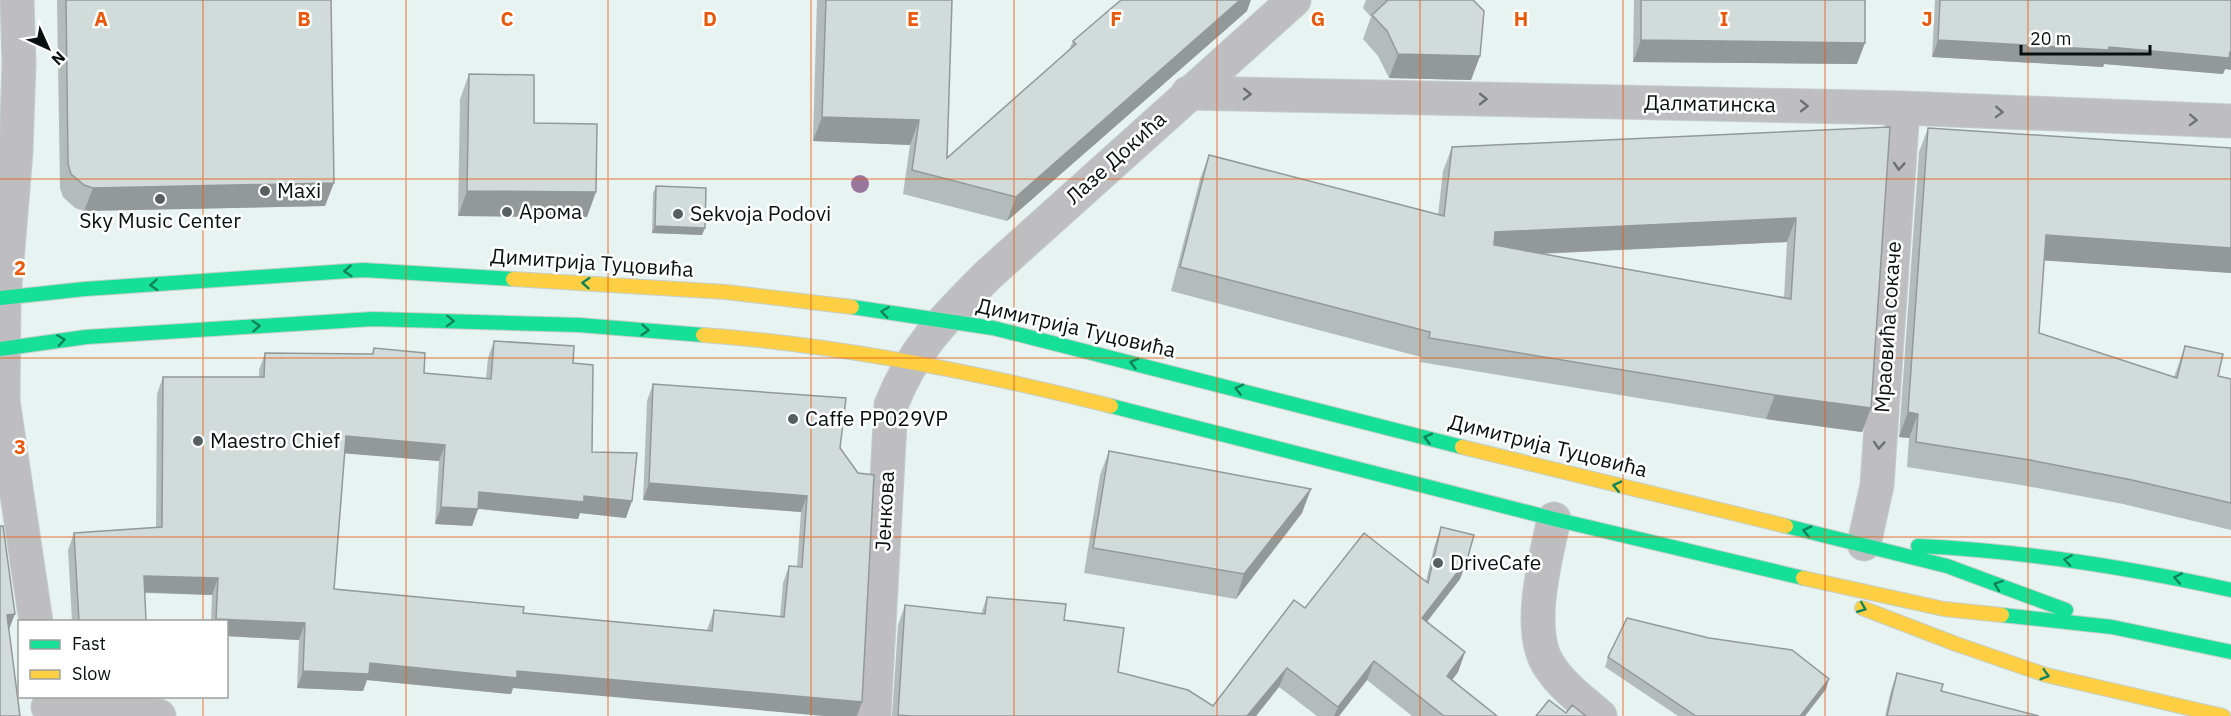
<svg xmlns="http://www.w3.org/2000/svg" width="2231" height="716" font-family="'IBM Plex Sans',sans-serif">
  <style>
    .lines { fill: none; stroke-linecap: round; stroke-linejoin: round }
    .street-casing { stroke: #c4cecb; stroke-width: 35 }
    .fast-casing { stroke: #c4cecb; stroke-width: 16 }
    .slow-casing { stroke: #c4cecb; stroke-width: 16 }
    .street { stroke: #bebdbf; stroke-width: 33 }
    .fast { stroke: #16e098; stroke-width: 14 }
    .slow { stroke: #ffcf43; stroke-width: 14 }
    .tree { fill: #99769d }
    .wall { fill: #b4bcbb; fill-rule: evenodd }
    .shaded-wall { fill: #929998 }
    .building { fill: #d1dbd9; stroke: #929998; stroke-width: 1.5; fill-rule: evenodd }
    .oneway { stroke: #6d7070 }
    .oneway2 { stroke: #10835b }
    .grid { fill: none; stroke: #e8590c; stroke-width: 1.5; stroke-opacity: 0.55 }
    .poi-dot { fill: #57605e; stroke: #fff; stroke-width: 2 }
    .labels { text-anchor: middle; stroke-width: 5; stroke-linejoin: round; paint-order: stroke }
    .street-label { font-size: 21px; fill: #091110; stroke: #fff }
    .poi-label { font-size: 21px; fill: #091110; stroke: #fff; text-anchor: start }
    .grid-label { font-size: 20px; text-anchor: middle; font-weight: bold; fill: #e8590c; stroke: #fff; stroke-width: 5; stroke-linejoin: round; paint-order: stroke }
  </style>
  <rect width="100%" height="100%" fill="#e7f3f0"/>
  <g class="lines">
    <g class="street-casing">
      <path id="street" d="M17,0L19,63L16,152L4,297L3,401L36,622
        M1188,93L1903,108L2231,121
        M1554,519C1546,557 1526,628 1548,664C1560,684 1582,701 1600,716
        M1864,544L1877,485L1903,108
        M48,707L159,716
        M874,716L891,405C914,347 946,317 989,274L1294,0"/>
    </g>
    <g class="fast-casing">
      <path id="fast" d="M0,298L85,289L363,270L513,279
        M852,307L993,328L1462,447
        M0,349L86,337L373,319L579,325L703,335
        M1111,406L1554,519L1803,578
        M1786,526L1947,566L2066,610
        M1918,546C2024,551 2127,567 2231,590
        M2002,615L2112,627L2231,652"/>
    </g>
    <g class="slow-casing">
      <path id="slow" d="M513,279L726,292L852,307
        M703,335C841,345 977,372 1111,406
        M1462,447L1786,526
        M1803,578L1944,609L2002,615
        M1862,608L1956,644L2046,675L2223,716"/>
    </g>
    <use href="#street" class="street"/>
    <use href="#fast" class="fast"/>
    <use href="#slow" class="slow"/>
  </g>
  <circle class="tree" cx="860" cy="184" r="9"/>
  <path class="wall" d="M57,0H331L325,206L84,211L75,208L63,197L60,188Z
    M817,0H952L947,158L1069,50L1073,41L1247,11L1007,221L903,194L910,145L813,141Z
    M1366,0H1473L1480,56L1471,80L1389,78L1378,56L1363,39L1371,17L1363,8Z
    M1634,0H1865L1857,64L1633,62Z
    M1935,0H2231L2225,69L2223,74L2104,64L2103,67L1932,57Z
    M469,74L534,123L587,217L458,216L460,99Z
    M1890,127L1871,408L1862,432L1766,419L1420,362L1421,357L1171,291L1200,179L1209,155L1438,215L1443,171L1452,147ZM1787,242L1784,298L1540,254Z
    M1928,128L2231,148V273L2044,260L2039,333L2174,377L2185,346L2218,376L2231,379V530L2123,504L2021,485L1907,467L1909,438L1899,437L1919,152Z
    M656,186L702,235L652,233L653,193Z
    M494,341L573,363L592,452L626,518L580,513L578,519L478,509L472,526L435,524L439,461L345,453L334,589L523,613L707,630L714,610L780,617L783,583L789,566H797L801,512L643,500L647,401L653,384L840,448L862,702L513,688L511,694L367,680L363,691L297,688L299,640L226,636V621H211L212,595L144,593L146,621H72L68,550L74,533L156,527L157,394L163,377H259V370L265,353L372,354L374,348L424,373L486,378L488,358Z
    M1109,451L1302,513L1236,599L1084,573L1100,475Z
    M1441,527L1467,560L1460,579L1427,622L1465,652L1458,672L1452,680L1497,716H1412L1367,680L1339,716H1317L1279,687L1256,716H892L898,625L905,605L981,614L987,597L1064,620L1118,672L1213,706L1305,608L1426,581L1434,547Z
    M1608,657L1826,689L1805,716H1678L1605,667Z
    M1897,673L1941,691L2039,716H1885L1891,690Z"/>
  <path class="shaded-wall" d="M1240,0H1251L1247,11L1007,221L1016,197Z
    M1641,40L1865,43L1857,64L1633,62Z
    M1938,40L2231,52V70L2225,69L2223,74L2104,64L2103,67L1932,57Z
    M1398,54L1480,56L1471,80L1389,78Z
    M822,117L919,120L910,145L813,141Z
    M334,183L325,206L84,211L93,188Z
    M467,191L596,192L587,217L458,216Z
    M1796,218L1787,242L1486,256L1495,232Z
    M655,226L705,228L702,235L652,233Z
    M2046,235L2231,248V273L2037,260Z
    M1775,395L1871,408L1862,432L1766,419Z
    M1908,412L1918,414L1909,438L1899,437Z
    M346,436L445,445L439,461L340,453Z
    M649,483L807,496L801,512L643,500Z
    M1311,489L1302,513L1236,599L1244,574Z
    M479,492L584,496L632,501L626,518L580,513L578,519L473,508Z
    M441,507L478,509L472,526L435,524Z
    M1467,560L1460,579L1414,638L1422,618Z
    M144,576L218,578L212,595L137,592Z
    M15,614L6,637L7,615Z
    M216,619L305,623L299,640L226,636V621H215Z
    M1465,652L1458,672L1440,696L1447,676Z
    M1374,661L1367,680L1339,716H1334L1338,707Z
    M370,663L517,671L862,702L857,716H824L513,688L511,694L367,680L363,691L297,688L303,671Z
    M1287,668L1279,687L1256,716H1247Z
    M1829,679L1826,689L1805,716H1801Z"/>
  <path class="building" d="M66,0H331L334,183L93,188L84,185L71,174L68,164Z
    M826,0H952L947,158L1076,44L1073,41L1121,0H1240L1016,197L912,170L919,120L822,117Z
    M1386,0H1473L1484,11L1480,56L1398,54L1387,31L1372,15L1387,1Z
    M1641,0H1865V43L1641,40Z
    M1940,0H2231V52H2230L2229,58L2109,47V50L1938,40Z
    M469,74L534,75V123L597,124L596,192L467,191Z
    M1890,127L1871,408L1775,395L1429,338L1430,332L1180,267L1209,155L1444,216L1452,147ZM1796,218L1791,299L1494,245L1495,232Z
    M1928,128L2231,148V248L2046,235L2039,333L2177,378L2185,346L2223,354L2218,376L2231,379V503L2132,480L2030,460L1916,442L1918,414L1908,412Z
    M656,186L706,188L705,228L655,226Z
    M494,341L574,346L573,363L593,365L592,452L637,453L632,501L584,496V502L479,492L478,509L441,507L445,445L346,436L334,589L524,607L523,613L712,631L714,610L784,617L789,566L802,567L807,496L649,483L653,384L846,398L840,448L858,473L874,475L862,702L517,671V678L370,663L369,674L303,671L305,623L216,619L218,578L144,576L146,621H79L74,533L162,527L163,377H264L265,353L373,354L374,348L425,353L424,373L491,379Z
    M1109,451L1311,489L1244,574L1093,548Z
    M0,526H3L15,614L7,615L20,716H0Z
    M1441,527L1474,535L1467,560L1422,618L1465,652L1447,676L1497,716H1444L1374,661L1338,707L1287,668L1247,716H911L898,715L905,605L985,614L987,597L1066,604L1064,620L1124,628L1118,672L1188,690L1213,706L1294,600L1305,608L1364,533L1428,583Z
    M1627,618L1709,638L1792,650L1829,679L1801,715L1802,716H1696L1608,657Z
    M1897,673L1943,684L1941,691L2039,716H1887Z
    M1549,700L1566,713L1572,705L1586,716H1536Z"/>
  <defs><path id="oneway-chevron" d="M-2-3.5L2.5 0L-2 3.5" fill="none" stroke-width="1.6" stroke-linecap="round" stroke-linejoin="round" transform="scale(1.5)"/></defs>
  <g class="oneway">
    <use href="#oneway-chevron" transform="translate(1247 94) rotate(1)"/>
    <use href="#oneway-chevron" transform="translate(1483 99) rotate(1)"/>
    <use href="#oneway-chevron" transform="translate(1804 106) rotate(1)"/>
    <use href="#oneway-chevron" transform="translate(1999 112) rotate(2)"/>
    <use href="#oneway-chevron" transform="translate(2193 120) rotate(2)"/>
    <use href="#oneway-chevron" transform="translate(1899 166) rotate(94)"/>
    <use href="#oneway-chevron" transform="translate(1879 445) rotate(94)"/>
  </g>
  <g class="oneway2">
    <use href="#oneway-chevron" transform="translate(348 271) rotate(176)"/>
    <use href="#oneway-chevron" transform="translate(586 283) rotate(-176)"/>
    <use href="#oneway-chevron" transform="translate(154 285) rotate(176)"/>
    <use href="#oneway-chevron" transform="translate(885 312) rotate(-172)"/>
    <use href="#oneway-chevron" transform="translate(450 321) rotate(2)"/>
    <use href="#oneway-chevron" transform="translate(256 326) rotate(-4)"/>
    <use href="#oneway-chevron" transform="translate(645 330) rotate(4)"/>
    <use href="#oneway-chevron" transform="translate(61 340) rotate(-8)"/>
    <use href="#oneway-chevron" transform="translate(1134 363) rotate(-166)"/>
    <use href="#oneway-chevron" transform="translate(1239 389) rotate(-166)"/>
    <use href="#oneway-chevron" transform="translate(1428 438) rotate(-166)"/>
    <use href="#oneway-chevron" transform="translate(1617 486) rotate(-167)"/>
    <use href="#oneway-chevron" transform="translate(1807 531) rotate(-167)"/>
    <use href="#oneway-chevron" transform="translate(2068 560) rotate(-172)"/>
    <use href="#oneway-chevron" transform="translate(2178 578) rotate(-169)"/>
    <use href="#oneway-chevron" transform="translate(1998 585) rotate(-160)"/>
    <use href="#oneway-chevron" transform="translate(1862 608) rotate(22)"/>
    <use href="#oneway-chevron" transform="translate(2045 675) rotate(16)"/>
  </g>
  <path class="grid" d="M203,0V622M406,0V716M608,0V716M811,0V716M1014,0V716M1217,0V716M1420,0V716M1623,0V716M1825,0V716M2028,0V716M0,179H2231M0,358H2231M0,537H2231M203,696V716"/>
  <g class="poi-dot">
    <circle cx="265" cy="191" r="6"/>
    <circle cx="160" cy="199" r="6"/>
    <circle cx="507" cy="212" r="6"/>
    <circle cx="678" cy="214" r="6"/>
    <circle cx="793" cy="419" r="6"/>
    <circle cx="198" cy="441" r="6"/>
    <circle cx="1438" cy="563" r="6"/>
  </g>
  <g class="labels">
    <g class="street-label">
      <text transform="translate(1710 104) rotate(1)" y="7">Далматинска</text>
      <text transform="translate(1116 158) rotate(-42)" y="7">Лазе Докића</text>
      <text transform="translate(592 263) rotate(4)" y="7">Димитрија Туцовића</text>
      <text transform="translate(1888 327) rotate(-86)" y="7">Мраовића сокаче</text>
      <text transform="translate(1076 328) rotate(13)" y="7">Димитрија Туцовића</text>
      <text transform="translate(1548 446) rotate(14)" y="7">Димитрија Туцовића</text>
      <text transform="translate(885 511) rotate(-87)" y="7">Јенкова</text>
    </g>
    <g class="poi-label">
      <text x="277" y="198">Maxi</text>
      <text x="519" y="219">Арома</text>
      <text x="690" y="221">Sekvoja Podovi</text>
      <text x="160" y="228" text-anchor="middle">Sky Music Center</text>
      <text x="805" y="426">Caffe PP029VP</text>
      <text x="210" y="448">Maestro Chief</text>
      <text x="1450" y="570">DriveCafe</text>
    </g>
  </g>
  <g class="grid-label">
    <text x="101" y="26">A</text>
    <text x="304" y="26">B</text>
    <text x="507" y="26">C</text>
    <text x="710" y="26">D</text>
    <text x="913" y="26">E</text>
    <text x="1116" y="26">F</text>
    <text x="1318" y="26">G</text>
    <text x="1521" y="26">H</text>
    <text x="1724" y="26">I</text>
    <text x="1927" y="26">J</text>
    <text x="20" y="275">2</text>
    <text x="20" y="454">3</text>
  </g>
  <rect x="18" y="620" width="210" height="78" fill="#ffffff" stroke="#9da09f" stroke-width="1.5"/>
  <rect x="30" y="640" width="30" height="9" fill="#16e098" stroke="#9da09f" stroke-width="1.5"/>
  <text x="72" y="650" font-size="18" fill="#091110">Fast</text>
  <rect x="30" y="670" width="30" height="9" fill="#ffcf43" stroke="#9da09f" stroke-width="1.5"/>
  <text x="72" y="680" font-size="18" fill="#091110">Slow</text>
  <g transform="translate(48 48) rotate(135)" stroke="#ffffff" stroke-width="4.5" paint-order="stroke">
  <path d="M0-4.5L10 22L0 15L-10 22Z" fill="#091110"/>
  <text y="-9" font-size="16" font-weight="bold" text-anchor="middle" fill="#091110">N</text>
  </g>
  <path d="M2021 45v9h129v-9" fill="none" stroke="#091110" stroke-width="3"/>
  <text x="2030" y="45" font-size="18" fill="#091110" stroke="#ffffff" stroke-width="4.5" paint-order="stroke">20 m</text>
</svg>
